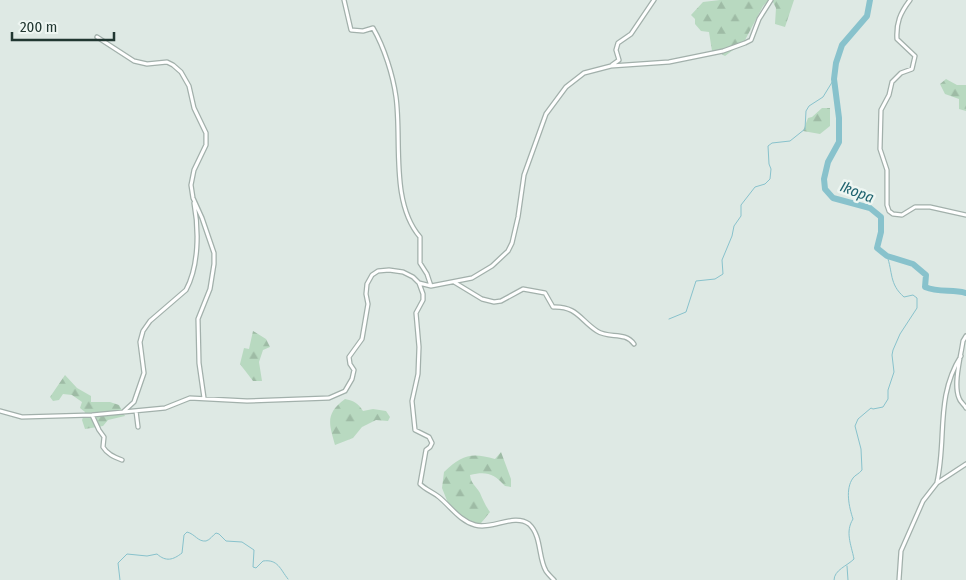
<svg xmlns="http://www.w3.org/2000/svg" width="966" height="580" font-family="'Fira Sans Condensed',sans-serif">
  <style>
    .forest { fill: url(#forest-firs) }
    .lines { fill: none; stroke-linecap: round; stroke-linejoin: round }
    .stream { stroke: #88c2cc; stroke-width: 1 }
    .river { stroke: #88c2cc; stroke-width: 6 }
    .street-casing { stroke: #a2b0ab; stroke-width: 5.5 }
    .street { stroke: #fff; stroke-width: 3 }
    .labels { text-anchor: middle; stroke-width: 5; stroke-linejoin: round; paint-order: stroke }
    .water-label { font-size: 15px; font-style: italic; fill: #1f636f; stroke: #eef6f2 }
  </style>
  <defs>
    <pattern id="forest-firs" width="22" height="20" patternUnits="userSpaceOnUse" patternTransform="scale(1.25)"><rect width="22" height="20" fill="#b8d9c0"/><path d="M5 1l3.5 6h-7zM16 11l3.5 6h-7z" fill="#9ebba5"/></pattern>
  </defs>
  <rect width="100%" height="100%" fill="#dee9e4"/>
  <path class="forest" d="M720,0H769L763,6L744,42L725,56L718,52L712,51L709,32L701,31L695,24V19L691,15L703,2Z
    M772,0H794L785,27L775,24L776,8Z
    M946,79L957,85H966V111L959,109V99L945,94L940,84Z
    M822,108H830V126L820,134L803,131L808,118L812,117Z
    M253,331L266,339L270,347L263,350L259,362L262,381H253L240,364L244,348L249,349Z
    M65,375L77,388L91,396V402H110L119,405L125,416L108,420L103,426L85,429L82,420L85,412L80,408L82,402L72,395L63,394L59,400L53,401L50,397Z
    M345,399C354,401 358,403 363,411L373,409L386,411L390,417L388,421L376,420L362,427L353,438L335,445C329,423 325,414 345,399Z
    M501,452L511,479V487L505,486C494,474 487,471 470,475C471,484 476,486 480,493C483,500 485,505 490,512L477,528L463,522L450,508L442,488L444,472C462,455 471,452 495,459Z"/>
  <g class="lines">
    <path class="stream" d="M669,319L686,312L696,281L715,279L723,274L722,260L732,236L734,226L741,216V205L755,187L765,184L770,179L771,169L769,164L768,146L772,143L790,141L805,129L806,111L809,106L823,97L834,79
      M847,566L848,580
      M120,580L118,563L127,554L147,556L157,554C166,562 173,560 182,553L184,535L187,532C195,534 198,542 206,541C210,540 213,535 216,533L219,534L226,541L242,542L254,550L253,567L256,568L263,561C278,559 280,569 288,579
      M834,580C834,570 847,566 854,559C851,544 845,532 853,519C849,507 845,489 853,478C855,475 859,474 862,470L861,449L855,426L858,419L871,408L873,409L883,407L888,399V390L894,372L892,355L893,350L900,334L917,308V298L913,295L904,297C889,284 893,272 887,256"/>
    <path class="river" d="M870,0L867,16L842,45L836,63L834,79L839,118V142L828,162L824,179L825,189L833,198L870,208L881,217V232L877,248L887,256L913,264L926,275L925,287C939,293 952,289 966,293"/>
    <g class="street-casing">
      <path id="street" d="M344,0L351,30L363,31L373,28C384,47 393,75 396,97C402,140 390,202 420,237V263L427,274L431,286
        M910,0C900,13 896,23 897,39L915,56L912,69L901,73L892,82L889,95L881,110L880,149L887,170V205L889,211L893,214L902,215L915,207H930L966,215
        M97,37L134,61L147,64L167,62L173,65L181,72L189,86L194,108L206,133V145L194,170L191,185L193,198L202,218L214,253V264L210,289L198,319L199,363L204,398
        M612,65L619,60L616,50L618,43L631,34L654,0
        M454,282L482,299L494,302L501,301L523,289L545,293L553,307C577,306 580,320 597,331C609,339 625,331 634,344
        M419,283L423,294V300L416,313L419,347L418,374L412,401L415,430L429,437L432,443L430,447L426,450L420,484C426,490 433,492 439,497C451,507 460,521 475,525C492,530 514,513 529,524C542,536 538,558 546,571C548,574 551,577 554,580
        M966,336L963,341C961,356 953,384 959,398C960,402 964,404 966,408
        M0,411L22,417L92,415L165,408L190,398L247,401L329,398L345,391L352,379L354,370L350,364L349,357L362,339L368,304L366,294L367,284L372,275L378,271L389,270L403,272L413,277L419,283L431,286L472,278L492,266L508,251L512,243L518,217L524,175L546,114L566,87L584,73L611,66L669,62L723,51L745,43L751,40L759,19L771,0
        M136,411L138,427
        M123,412L134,402L144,373L140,342L143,331L150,321L186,290C199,266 199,230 194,203
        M92,415L99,430L104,437L103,447C107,454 114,457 122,460
        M937,482C947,439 935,397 961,356
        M899,580L901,551L923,501L937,483L966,464"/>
    </g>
    <use href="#street" class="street"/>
  </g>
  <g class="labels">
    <g class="water-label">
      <text transform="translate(857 192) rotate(21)" y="5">Ikopa</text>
    </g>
  </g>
  <path d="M12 32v8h102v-8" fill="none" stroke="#213731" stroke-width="2.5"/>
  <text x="20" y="32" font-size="15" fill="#213731" stroke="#eef6f2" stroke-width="4" paint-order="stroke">200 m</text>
</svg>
